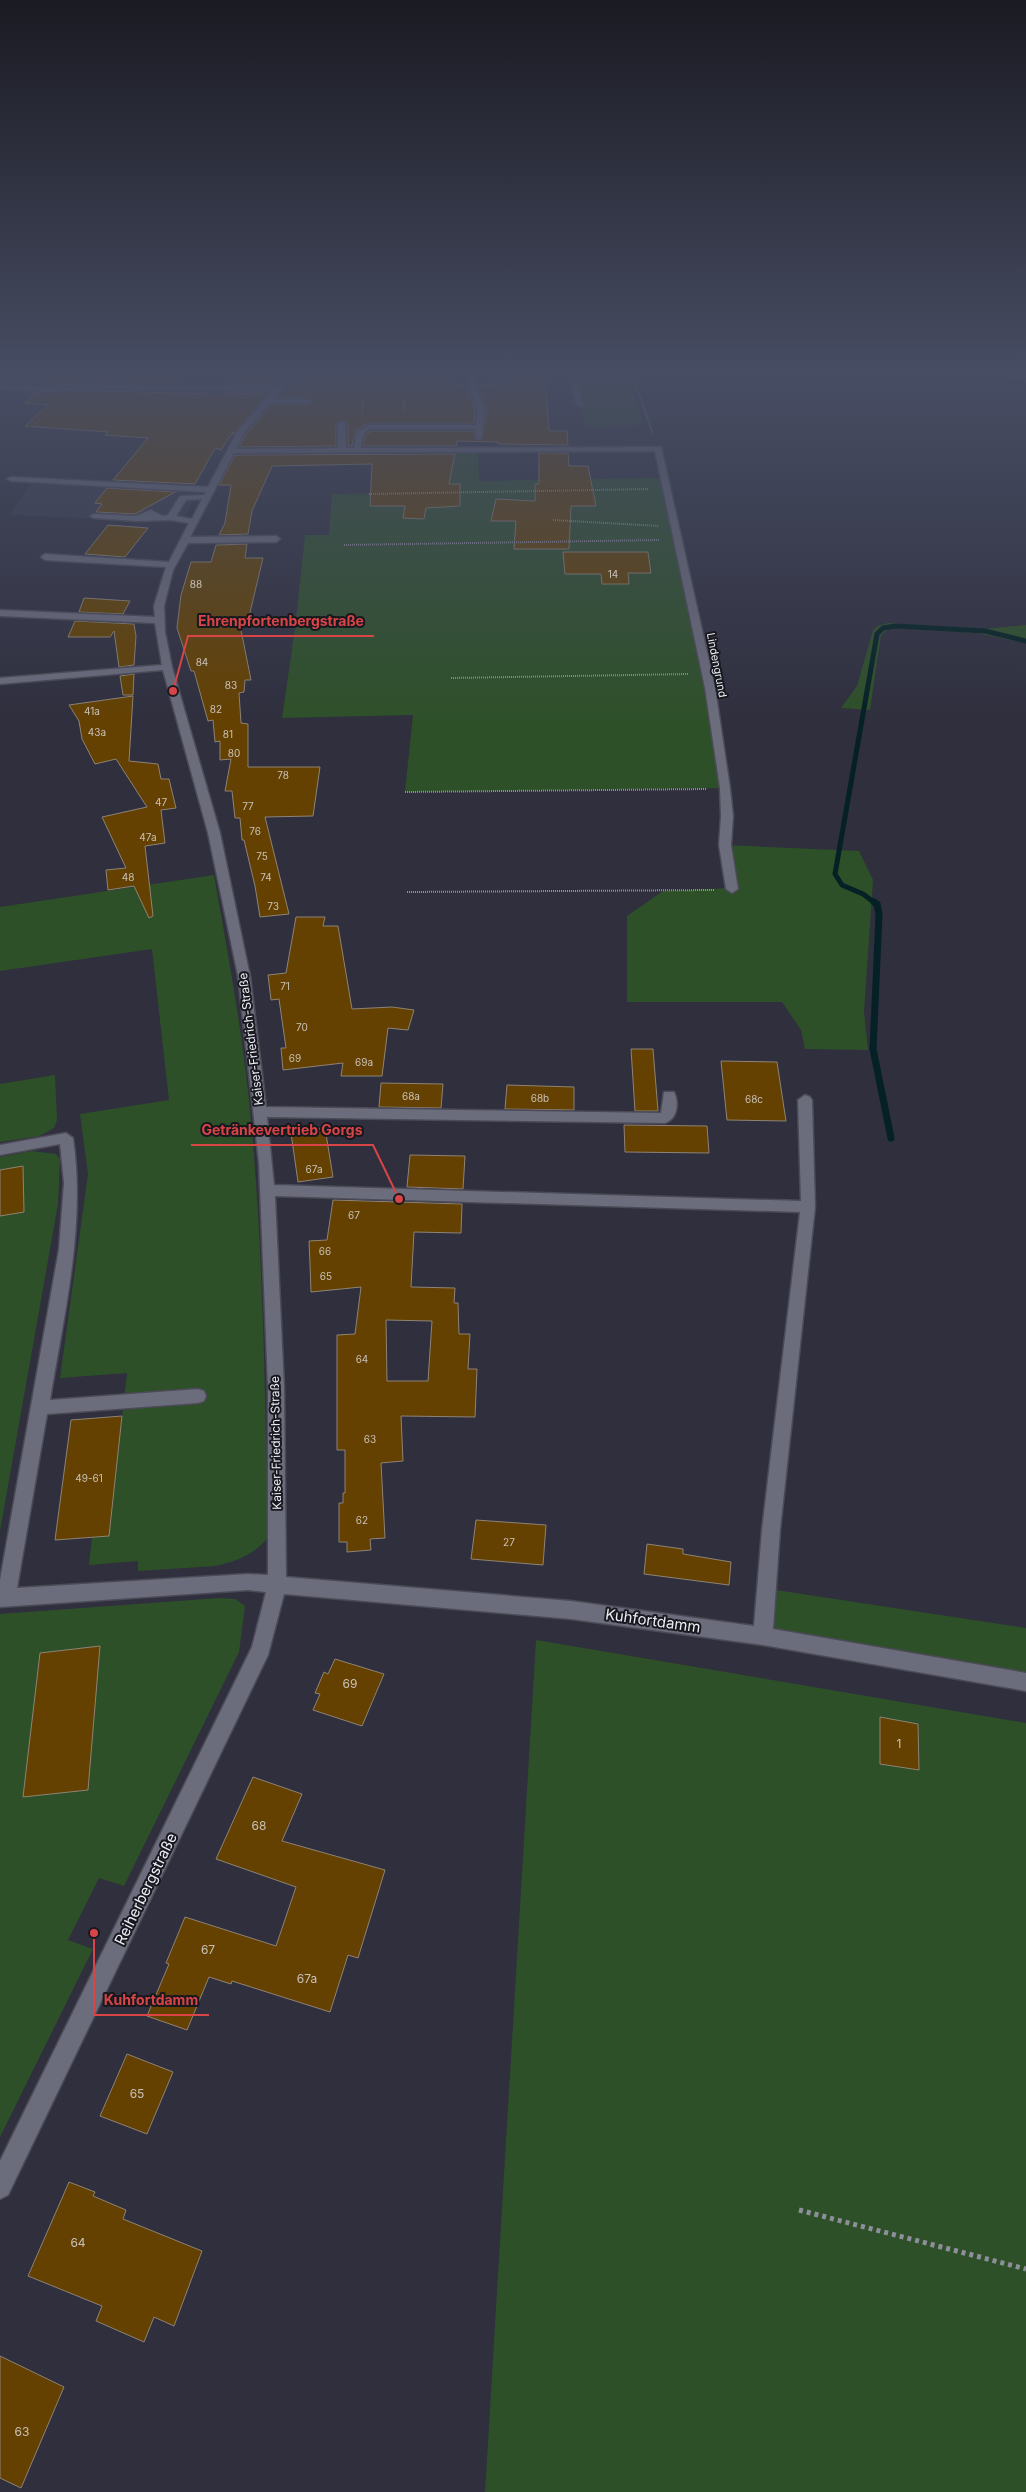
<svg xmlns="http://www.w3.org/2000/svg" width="1026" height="2492" font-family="Inter,sans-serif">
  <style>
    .built { fill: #39394d }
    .green { fill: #2e5029 }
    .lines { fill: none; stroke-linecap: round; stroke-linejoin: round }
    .stream-far2 { stroke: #052125; stroke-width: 4 }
    .stream-far1 { stroke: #052125; stroke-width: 5 }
    .stream { stroke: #052125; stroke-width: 7 }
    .building { fill: #644101; stroke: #8e8375; fill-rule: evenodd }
    .minor-casing { stroke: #4b4a56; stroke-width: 3 }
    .path-far1 { stroke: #8f8f9b; stroke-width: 2; stroke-dasharray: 1 1; stroke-linecap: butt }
    .path { stroke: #8f8f9b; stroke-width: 5; stroke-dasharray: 4 4; stroke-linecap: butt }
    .minor { fill: #6b6c7c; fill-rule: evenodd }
    .labels { text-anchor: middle; stroke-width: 4; stroke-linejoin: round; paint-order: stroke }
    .number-label { font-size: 10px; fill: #c9c1b8 }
    .far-street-label { font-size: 11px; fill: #ebecf5; stroke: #18181f }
    .street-label { font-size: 12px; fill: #ebecf5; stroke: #18181f }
    .near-number-label { font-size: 12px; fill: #c9c1b8 }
    .near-street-label { font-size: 15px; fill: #ebecf5; stroke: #18181f }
    .leader { fill: none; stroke: #d94547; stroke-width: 2 }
    .callout-dot { fill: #d94547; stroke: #18181f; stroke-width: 2 }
    .callout-label { font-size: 14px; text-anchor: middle; font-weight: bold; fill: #d94547; stroke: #18181f; stroke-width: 4; stroke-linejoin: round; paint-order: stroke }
  </style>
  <rect width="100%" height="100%" fill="#2f2f3e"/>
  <path class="built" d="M31,483L198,492L182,522L9,515Z"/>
  <path class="green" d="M0,371H72L60,385H0Z
    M568,371H627L643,425L585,426Z
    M878,371H987L1026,384V388L975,374Z
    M426,450H478L479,481L663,478L689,595L725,788L405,792L413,715L282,718L295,628L305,535H329L332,494L425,493Z
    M888,623L983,629L1026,625V643L976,633L890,628L881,635L870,710L841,708L857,686L873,630L878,626Z
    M725,845L859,851L873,880L864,1012L868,1050L805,1049L801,1030L782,1002H627V916L663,891L732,888Z
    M214,875C229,960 245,1046 252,1132C264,1267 265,1402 268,1537C256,1554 235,1562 216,1566L138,1571V1561L89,1565L92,1537L109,1535L127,1373L60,1378L88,1174L80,1114L169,1100L152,949L0,971V907Z
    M55,1075L57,1120L54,1128L40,1136L0,1142V1084Z
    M32,1151L56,1154L60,1159L58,1204L0,1531V1157Z
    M769,1589L1026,1628V1676L766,1629Z
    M219,1598L235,1599L245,1606L239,1652L124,1886L99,1878L68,1940L93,1949L0,2137V1614Z
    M536,1640L1026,1723V2492H485Z"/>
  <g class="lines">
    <path class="stream-far2" d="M963,371L986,375
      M981,371L1026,386"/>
    <path class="stream-far1" d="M875,903L863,894L842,885L835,874L877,634L883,628L896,626L985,631L1026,641"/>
    <path class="stream" d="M874,902L877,904L879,915L873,1049L891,1138"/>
  </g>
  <path class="building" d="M266,371H288L276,385H225L232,374L259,375Z
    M300,371L455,373V385H466L475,409L474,423H369L355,430L352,446H348V424L341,420L336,424V446L239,447L246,434L272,404L313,405L309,398L279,396Z
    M545,376L549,431H567L568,445L498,444V442L457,441L456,446H363L366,434L371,431H474L475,439L482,440L487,409L477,385L503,384L501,378Z
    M134,377H139L177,378L172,384L93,383L96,379H132Z
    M49,378L85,379L81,384L42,386Z
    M97,391L217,394L269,393L233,435V432L221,450L215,448L195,484L113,480L148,438L105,435L108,432L25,426L48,405L25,403L35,393Z
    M539,453H568L569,466H588L596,506H571L569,549H514L516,521H491L496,499L535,501V484H539Z
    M455,454L449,484H460V506L426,508L424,519L403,518L405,506H370L372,464L272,466L252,511L248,534L219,535L225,523L231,485H219L235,455Z
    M107,488L175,492L135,514L96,512L102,504L95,503Z
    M108,525L148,528L125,557L85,554Z
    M247,544L245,558H263L247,625H240L251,680H245L244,692L239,693L241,723L248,724V767H320L313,816L265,817L289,914L260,917L255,886L244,840H242L240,818H235L232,791H225L231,759L220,760V741L215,742L213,720L208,721L194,671H191L177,628L181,595L191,562H211L216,545Z
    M563,552H648L651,573H628L629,584H602L601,574H565Z
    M84,598L130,601L123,614L79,612Z
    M75,621L134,624L136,636L134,665L119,667L114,631L110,637H68Z
    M134,674L133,695H123L120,676Z
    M133,696L129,761L158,764L161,779H169L176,808L161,810L165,843L145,846L153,916L149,918L134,886L108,890L106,870L126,868L102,817L147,807L116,759L95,764L82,739L79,721L69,705Z
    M296,917H325L323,926H338L352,1009L392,1007L414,1010L408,1030L388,1028L382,1076H341L343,1063L283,1070L281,1048H286L279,999L271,1000L268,975L286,973Z
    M631,1049H653L658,1111H635Z
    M721,1061L777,1062L786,1121L727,1120Z
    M381,1083L443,1084L441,1108L379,1107Z
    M507,1085L574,1087V1110L505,1109Z
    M624,1125L707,1126L709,1153L625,1152Z
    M325,1128L333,1177L298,1182L291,1133Z
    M410,1155L465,1156L463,1189L407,1187Z
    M23,1166L24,1212L0,1216V1170Z
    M333,1200L462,1204L461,1233L414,1232L411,1287L455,1288L454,1303H458L459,1334H470L468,1369H477L475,1417L401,1416L403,1461L381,1463L385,1538L370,1539L371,1550L347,1552V1542H339V1503H343V1493H345V1450H337V1335L355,1334L361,1287L311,1292L310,1264L309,1241L327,1240ZM386,1320L432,1321L428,1381H387Z
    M122,1416L109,1536L55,1540L71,1420Z
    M476,1520L546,1525L543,1565L471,1559Z
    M647,1544L683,1549V1554L731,1562L729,1585L644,1574Z
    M100,1646L88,1790L23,1797L40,1653Z
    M335,1659L384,1674L362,1726L313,1710L320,1694L315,1693L324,1672L328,1674Z
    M880,1717L918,1724L919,1770L880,1764Z
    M253,1777L302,1794L282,1841L385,1870L358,1958L348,1955L330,2012L232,1981L231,1984L209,1977L187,2030L147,2016L169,1964L166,1963L185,1917L276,1946L296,1887L216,1859Z
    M127,2054L173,2072L147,2134L100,2116Z
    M69,2182L95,2192L93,2196L126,2210L123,2219L202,2251L174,2326L154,2317L144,2342L96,2321L102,2306L28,2276Z
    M0,2356L64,2387L21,2488L0,2478Z"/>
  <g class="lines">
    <g class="minor-casing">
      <path id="minor" d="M93,371H100L89,385L277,387L291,371H298L275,398L309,400L312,404L271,402L244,433L236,449L338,448V424L342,422L346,424V448H354L356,432L369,425H476L477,409L465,377L471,371H478L472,377L485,409L482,438H476V429H370L364,433L361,448L661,447L715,688L730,788L733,816L731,845L738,889L732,893L726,889L719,845L721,816L720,788L705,688L655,451L234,453L190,537L276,536L280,539L276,542L188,543L173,570L164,606L165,632L172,667L220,833L250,976L266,1107L661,1113L664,1092H674C679,1102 678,1119 665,1123L267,1117L274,1185L801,1201L798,1100L805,1095L810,1097L812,1100L815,1207L780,1530L773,1629L1026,1673V1691L763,1645L571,1619L284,1594L268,1655L8,2195L0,2199V2161L252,1647L266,1592L248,1590L0,1607V1580L59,1249L64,1183L60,1144L0,1155V1145L66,1133L73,1138C86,1225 64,1314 50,1400L198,1389L204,1391L206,1396L204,1401L198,1403L47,1414L17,1588L248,1574L268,1575V1387L259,1163L238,976L208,833L163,670L0,684V678L162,665L155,623L0,616V610L155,617L154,606L166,567L45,560L41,557L45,554L169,562L189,523L170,520L137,521L94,518L90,516L94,514L136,516L151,510L163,516L168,515L180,496L204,495L206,492L11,481L7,479L11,477L208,487L237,432L273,391L97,389L49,392L0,389V385L49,388L82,386ZM202,499L192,519L176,516L186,500ZM275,1196L800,1212L762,1530L754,1626L571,1601L286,1577L284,1387Z
        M568,371H575L584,407L577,405Z"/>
    </g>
    <path class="path-far1" d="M631,371L653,434
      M997,371L1026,381
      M413,376L454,377
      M403,412L405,399
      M362,414L363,400
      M369,494L649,489
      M553,520L659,526
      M344,545L660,540
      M451,678L689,674
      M405,792L706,789
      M407,892L714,890"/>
    <path class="path" d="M799,2210L1026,2269"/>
    <use href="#minor" class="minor"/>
  </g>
  <linearGradient id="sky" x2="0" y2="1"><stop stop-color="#1a1a22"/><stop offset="0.52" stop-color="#474d63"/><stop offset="1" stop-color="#474d63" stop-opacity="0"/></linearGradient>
  <rect width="1026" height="720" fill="url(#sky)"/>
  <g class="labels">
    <g class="number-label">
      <text x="613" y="578">14</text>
      <text x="196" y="588">88</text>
      <text x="202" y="666">84</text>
      <text x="231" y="689">83</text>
      <text x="216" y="713">82</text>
      <text x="92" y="715">41a</text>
      <text x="97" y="736">43a</text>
      <text x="228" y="738">81</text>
      <text x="234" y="757">80</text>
      <text x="283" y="779">78</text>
      <text x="161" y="806">47</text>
      <text x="248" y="810">77</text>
      <text x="255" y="835">76</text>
      <text x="148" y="841">47a</text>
      <text x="262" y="860">75</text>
      <text x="128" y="881">48</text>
      <text x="266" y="881">74</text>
      <text x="273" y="910">73</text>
      <text x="285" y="990">71</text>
      <text x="302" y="1031">70</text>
      <text x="295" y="1062">69</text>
      <text x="364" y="1066">69a</text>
      <text x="411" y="1100">68a</text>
      <text x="540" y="1102">68b</text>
      <text x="754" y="1103">68c</text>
      <text x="314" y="1173">67a</text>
      <text x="354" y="1219">67</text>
      <text x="325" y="1255">66</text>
      <text x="326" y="1280">65</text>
      <text x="362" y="1363">64</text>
      <text x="370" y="1443">63</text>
      <text x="89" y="1482">49-61</text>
      <text x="362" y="1524">62</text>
      <text x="509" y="1546">27</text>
    </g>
    <g class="far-street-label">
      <text transform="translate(717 665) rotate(79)" y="4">Lindengrund</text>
    </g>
    <g class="street-label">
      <text transform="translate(251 1039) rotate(-97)" y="4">Kaiser-Friedrich-Straße</text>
      <text transform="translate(276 1443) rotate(-91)" y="4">Kaiser-Friedrich-Straße</text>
    </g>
    <g class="near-number-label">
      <text x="350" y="1688">69</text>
      <text x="899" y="1748">1</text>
      <text x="259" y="1830">68</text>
      <text x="208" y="1954">67</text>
      <text x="307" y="1983">67a</text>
      <text x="137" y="2098">65</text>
      <text x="78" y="2247">64</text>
      <text x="22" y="2436">63</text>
    </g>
    <g class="near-street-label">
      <text transform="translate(653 1621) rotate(8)" y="5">Kuhfortdamm</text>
      <text transform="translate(146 1889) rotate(-64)" y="5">Reiherbergstraße</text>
    </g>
  </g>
  <path class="leader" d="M173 691L188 636H374M399 1199L373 1145H191M94 1933L94 2015H209"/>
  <g class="callout-dot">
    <circle cx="173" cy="691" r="5"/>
    <circle cx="399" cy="1199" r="5"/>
    <circle cx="94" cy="1933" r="5"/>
  </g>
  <g class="callout-label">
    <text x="281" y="626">Ehrenpfortenbergstraße</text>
    <text x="282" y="1135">Getränkevertrieb Gorgs</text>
    <text x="151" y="2005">Kuhfortdamm</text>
  </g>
</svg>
